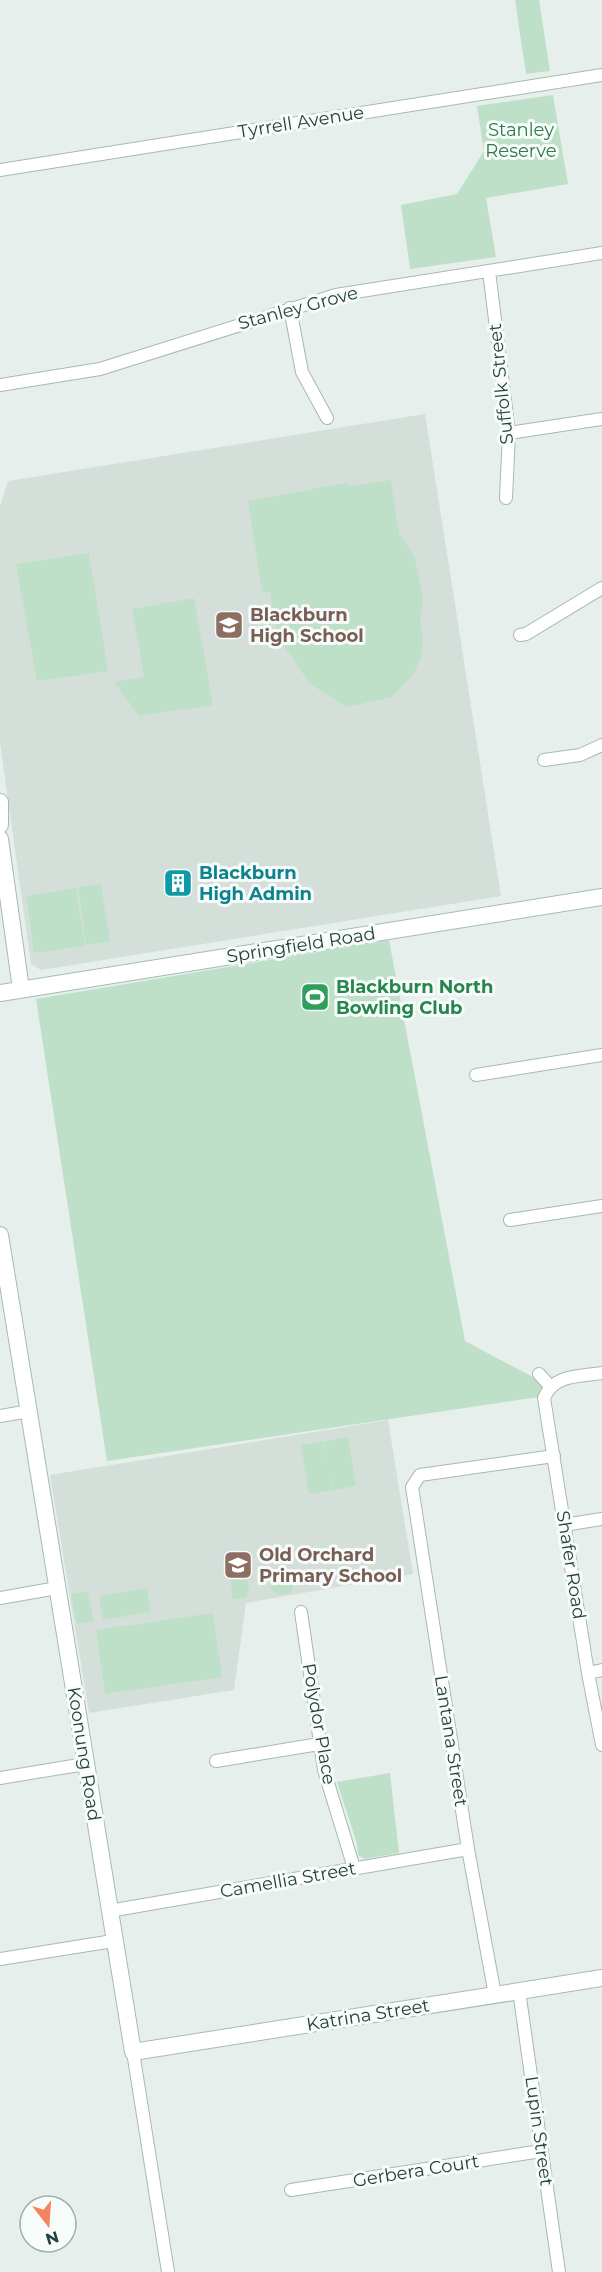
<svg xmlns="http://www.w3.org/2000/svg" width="602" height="2272" font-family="Montserrat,sans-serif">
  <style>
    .built { fill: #d4dfda }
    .green { fill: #bfe0c8 }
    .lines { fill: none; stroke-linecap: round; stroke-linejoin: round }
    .street-casing { stroke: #a8b8b2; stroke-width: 14 }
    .secondary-casing { stroke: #a4bbb3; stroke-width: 18 }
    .street { stroke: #fff; stroke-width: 12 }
    .secondary { stroke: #fff; stroke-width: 16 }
    .labels { text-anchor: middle; stroke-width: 6; stroke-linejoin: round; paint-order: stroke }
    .street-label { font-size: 18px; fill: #24423a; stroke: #f7fbf9 }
    .park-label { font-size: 18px; fill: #2d7a4b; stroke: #f7fbf9 }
    .education-label { font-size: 18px; font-weight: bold; fill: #785e54; stroke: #f7fbf9; text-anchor: start }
    .culture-label { font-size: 18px; font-weight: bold; fill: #0d838f; stroke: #f7fbf9; text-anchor: start }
    .leisure-label { font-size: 18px; font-weight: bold; fill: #27864d; stroke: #f7fbf9; text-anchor: start }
  </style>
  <rect width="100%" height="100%" fill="#e6efeb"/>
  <path class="built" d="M425,414L501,896L41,970L31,964L0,743V507L8,481Z
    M388,1420L413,1574L246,1603L234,1690L89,1713L50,1475Z"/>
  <path class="green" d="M515,0H539L550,71L526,74Z
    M553,95L568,184L486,198L496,257L410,269L401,205L457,194L484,151L477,106Z
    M391,480L399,534L415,557L423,600L420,624L423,638L421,657L413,675L392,697L347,707L310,684L277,636L270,592H262L248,501L345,483L350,486Z
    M89,553L108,671L37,681L16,564Z
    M194,598L213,705L139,716L114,682L144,677L132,609Z
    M101,884L110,941L86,945L78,887Z
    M76,888L85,946L34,953L26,896Z
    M389,940L465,1341L546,1384L539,1397L107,1461L36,999Z
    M348,1437L356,1486L333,1490L330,1474L332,1490L309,1494L301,1445L324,1441L327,1457L325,1441Z
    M278,1567H288C293,1574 295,1585 291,1593L279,1595L271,1590L269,1569Z
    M246,1570L249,1591L246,1598L233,1599L229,1574Z
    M147,1588L151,1612L103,1620L99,1596Z
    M88,1591L94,1621L77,1624L71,1594Z
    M213,1613L222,1677L105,1694L96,1630Z
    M390,1773L399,1853L364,1859L358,1855L357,1844L337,1782Z"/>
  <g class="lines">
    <g class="street-casing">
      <path id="street" d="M0,170L602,75
        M489,271L509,433L506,498
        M290,308L302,372L327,418
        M0,385L100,369L336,295L602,253
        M509,433L602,419
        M520,635L526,634L602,588
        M544,760L580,755L602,745
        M476,1075L602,1055
        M510,1220L602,1206
        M602,1373C578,1377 554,1374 544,1398L588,1673L602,1745
        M539,1374L549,1385
        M0,1416L29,1411
        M564,1525L602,1519
        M0,1598L57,1588
        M301,1612L324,1770L354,1868
        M588,1673L602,1670
        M216,1761L319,1744
        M0,1778L85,1764
        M109,1911L468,1849
        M0,1959L113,1941
        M519,1991L559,2272
        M495,1995L468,1849L412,1487L420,1475L554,1456
        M133,2052L168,2272
        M291,2190L541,2151"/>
    </g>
    <g class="secondary-casing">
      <path id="secondary" d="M0,802V825
        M0,839L21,989
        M0,993L602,897
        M0,1235L133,2052L602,1978"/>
    </g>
    <use href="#street" class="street"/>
    <use href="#secondary" class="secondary"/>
  </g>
  <defs>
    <g id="school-square" transform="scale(1.5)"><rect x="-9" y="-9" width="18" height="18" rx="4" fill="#8d6e63" stroke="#f7fbf9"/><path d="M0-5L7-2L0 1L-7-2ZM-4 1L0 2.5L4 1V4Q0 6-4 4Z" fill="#fff"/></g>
    <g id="building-square" transform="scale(1.5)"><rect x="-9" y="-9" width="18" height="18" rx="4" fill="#0f9aa8" stroke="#f7fbf9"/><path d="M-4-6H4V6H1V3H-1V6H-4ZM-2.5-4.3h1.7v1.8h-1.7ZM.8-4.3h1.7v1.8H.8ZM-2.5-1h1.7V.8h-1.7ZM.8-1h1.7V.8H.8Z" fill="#fff"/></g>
    <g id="stadium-square" transform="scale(1.5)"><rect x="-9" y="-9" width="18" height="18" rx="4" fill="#2e9e5b" stroke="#f7fbf9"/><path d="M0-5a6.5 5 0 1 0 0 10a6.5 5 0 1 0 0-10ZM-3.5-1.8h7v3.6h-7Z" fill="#fff"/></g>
  </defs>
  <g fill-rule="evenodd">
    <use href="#school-square" x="229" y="625"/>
    <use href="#building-square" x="178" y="883"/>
    <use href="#stadium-square" x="315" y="997"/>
    <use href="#school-square" x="238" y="1565"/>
  </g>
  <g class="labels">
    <g class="street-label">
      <text transform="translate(301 122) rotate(-9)" y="6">Tyrrell Avenue</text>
      <text transform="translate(298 308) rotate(-15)" y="6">Stanley Grove</text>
      <text transform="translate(501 384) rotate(-96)" y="6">Suffolk Street</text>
      <text transform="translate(301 945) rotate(-9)" y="6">Springfield Road</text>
      <text transform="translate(571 1565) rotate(81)" y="6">Shafer Road</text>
      <text transform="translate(319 1724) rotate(80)" y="6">Polydor Place</text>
      <text transform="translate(451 1741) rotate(81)" y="6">Lantana Street</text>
      <text transform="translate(84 1754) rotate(81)" y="6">Koonung Road</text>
      <text transform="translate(288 1880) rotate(-10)" y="6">Camellia Street</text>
      <text transform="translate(368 2015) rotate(-9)" y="6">Katrina Street</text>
      <text transform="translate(539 2131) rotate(82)" y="6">Lupin Street</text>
      <text transform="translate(416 2171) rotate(-9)" y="6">Gerbera Court</text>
    </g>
    <g class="park-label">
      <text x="521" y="136">Stanley<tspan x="521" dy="21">Reserve</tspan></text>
    </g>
    <g class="education-label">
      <text x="250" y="621">Blackburn<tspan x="250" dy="21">High School</tspan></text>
      <text x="259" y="1561">Old Orchard<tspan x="259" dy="21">Primary School</tspan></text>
    </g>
    <g class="culture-label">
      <text x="199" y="879">Blackburn<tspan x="199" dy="21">High Admin</tspan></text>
    </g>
    <g class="leisure-label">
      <text x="336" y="993">Blackburn North<tspan x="336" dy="21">Bowling Club</tspan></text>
    </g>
  </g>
  <g transform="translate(48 2224) rotate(163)"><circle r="28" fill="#f7fbf9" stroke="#a3b1ad" stroke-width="1.5"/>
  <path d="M0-4.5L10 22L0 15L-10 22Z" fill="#f4845f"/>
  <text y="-9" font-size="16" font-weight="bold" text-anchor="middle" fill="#24423a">N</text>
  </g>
</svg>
